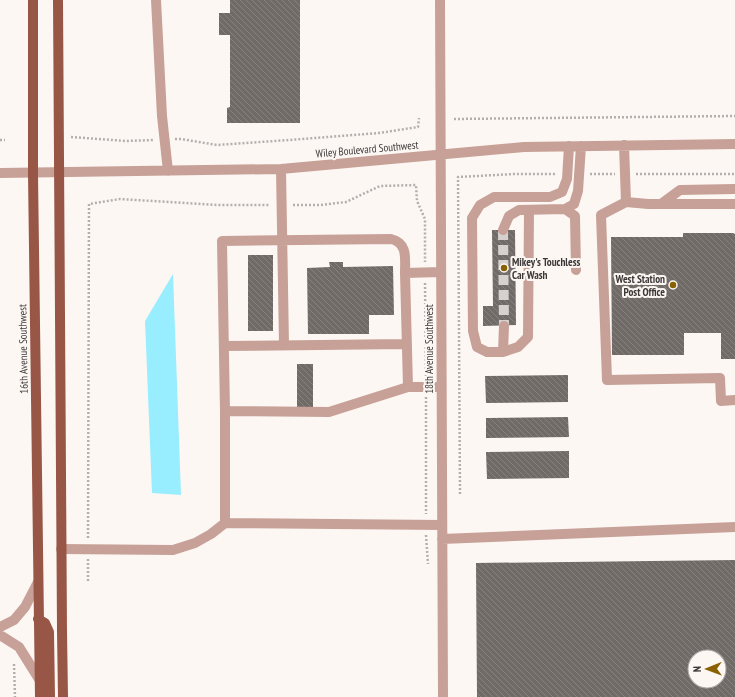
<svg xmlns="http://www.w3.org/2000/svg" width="735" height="697" font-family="'PT Sans Narrow',sans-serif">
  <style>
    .water { fill: #98edfe }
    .building { fill: url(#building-back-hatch); fill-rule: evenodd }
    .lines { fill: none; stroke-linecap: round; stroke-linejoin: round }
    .minor-tunnel { stroke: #d6d1ce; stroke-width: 10; stroke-dasharray: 10 5; stroke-linecap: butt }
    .path { stroke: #b4afad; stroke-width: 2.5; stroke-dasharray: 2 2; stroke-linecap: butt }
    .minor { stroke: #c7a197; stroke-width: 10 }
    .major { stroke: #985746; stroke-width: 10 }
    .poi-dot { fill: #8a6102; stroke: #fdf7f4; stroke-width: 1.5 }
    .labels { text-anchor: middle; stroke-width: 4; stroke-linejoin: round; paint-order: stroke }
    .street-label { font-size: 11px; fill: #3b3837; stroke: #fdf7f4 }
    .poi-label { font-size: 11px; font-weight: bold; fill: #3b3837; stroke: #fdf7f4; text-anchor: start }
  </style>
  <defs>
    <pattern id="building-back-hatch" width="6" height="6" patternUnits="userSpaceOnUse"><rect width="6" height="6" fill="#706b67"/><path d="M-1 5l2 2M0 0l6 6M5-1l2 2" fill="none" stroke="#85817e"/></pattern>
  </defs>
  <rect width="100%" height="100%" fill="#fdf7f4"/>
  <path class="water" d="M173,274L181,495L152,493L145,321Z"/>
  <path class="building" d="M230,0H300V123H227V108L230,107V35H219V13H230Z
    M492,230H515L516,325L483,326V306H493Z
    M683,233H733L735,234V359H721V333H684V355H612L611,237H683Z
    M248,255H273V331H248Z
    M329,262H343V267L393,266L394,315H369V334H308L307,268L330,267Z
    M297,364H313V409H297Z
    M568,375V402L486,403L485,376Z
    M568,417L569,437L486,438V418Z
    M569,451V478L487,479L486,452Z
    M735,560V697H477L476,563ZM695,657H719V681H695Z"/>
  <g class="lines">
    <path class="minor-tunnel" d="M503,230L504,326"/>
    <path class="path" d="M454,119L735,116
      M71,137L126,141L154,140
      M175,139H181L217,145L289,140L379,133L418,127L419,118
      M0,140H5
      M590,174H615
      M636,174H735
      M293,205H321L346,202L380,186L416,185L417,201L425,219V262
      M425,283L426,376
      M426,397V514
      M460,494L458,177L514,174H557
      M426,535L428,564
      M88,538L89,204L120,199L218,205H270
      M88,581V559
      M14,664L15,697"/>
    <path class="minor" d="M156,0L162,116L168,171
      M440,0L443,697
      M624,145L626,202
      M281,169L284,345
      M0,173L281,169L524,147L735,144
      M661,204L680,190L735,189
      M735,204H648L626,202L601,215L607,380L720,378L721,401L735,400
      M565,209L575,216L576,270
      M503,230L509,216L519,210L565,209L574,204L578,191L581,146
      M405,273L408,387
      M504,326L503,352H487L477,347L473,331L472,218L480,205L494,197H550L562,192L567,179L569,146
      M224,346L407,344
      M503,352L518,347L528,337L529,210
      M441,387H408L329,412L225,411V523L442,525
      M225,411L222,241L391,239C408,243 405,258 405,273L441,272
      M442,539L735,527
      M61,549L173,550L195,543L211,534L225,523
      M0,627L14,620L25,607L38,582
      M0,635L19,647L39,679"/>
    <path class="major" d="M33,0V174L40,697
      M58,0L62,631L63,697
      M38,619L45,623L49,632L50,697"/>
  </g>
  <g class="poi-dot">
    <circle cx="504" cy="268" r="4"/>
    <circle cx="673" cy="285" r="4"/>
  </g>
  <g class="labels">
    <g class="street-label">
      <text transform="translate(367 149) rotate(-5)" y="4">Wiley Boulevard Southwest</text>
      <text transform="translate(23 349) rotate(-91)" y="4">16th Avenue Southwest</text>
      <text transform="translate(429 349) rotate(-90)" y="4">18th Avenue Southwest</text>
    </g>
    <g class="poi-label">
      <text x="512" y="266">Mikey's Touchless<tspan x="512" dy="13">Car Wash</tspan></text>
      <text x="665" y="283" text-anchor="end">West Station<tspan x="665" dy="13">Post Office</tspan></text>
    </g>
  </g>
  <g transform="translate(707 669) rotate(269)"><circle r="19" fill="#fdf7f4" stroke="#afaba8"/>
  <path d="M0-3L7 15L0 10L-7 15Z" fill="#8a6102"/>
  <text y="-6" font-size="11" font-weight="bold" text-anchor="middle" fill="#3b3837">N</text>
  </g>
</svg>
